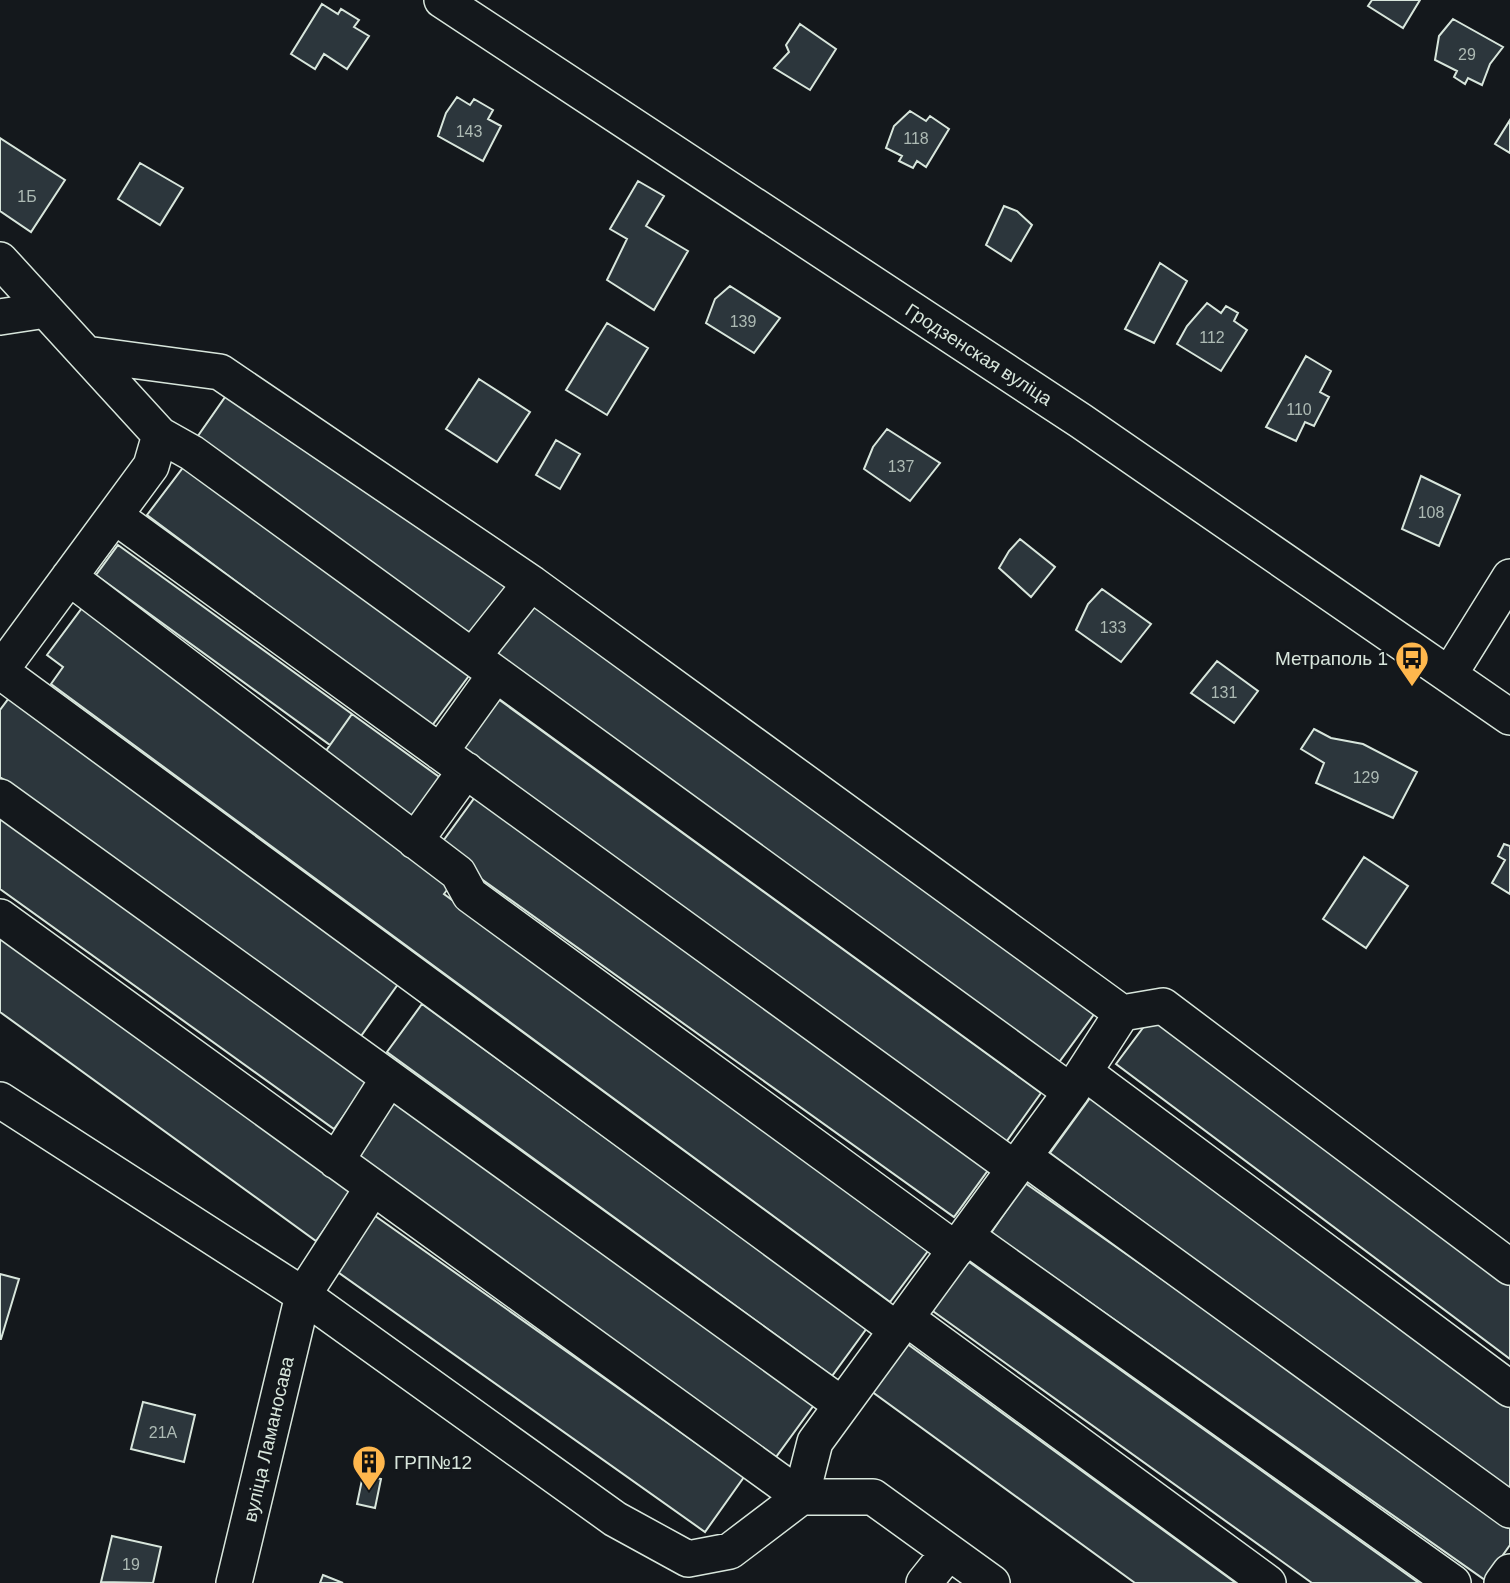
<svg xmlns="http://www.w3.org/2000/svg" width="1510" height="1583" font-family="Arial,sans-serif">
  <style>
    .building { fill: #2c363c; stroke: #d8e6dc; stroke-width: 2 }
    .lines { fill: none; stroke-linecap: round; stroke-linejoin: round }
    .minor-casing { stroke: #d8e6dc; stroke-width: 38 }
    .minor { stroke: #14181c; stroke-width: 35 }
    .labels { text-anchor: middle; stroke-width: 5; stroke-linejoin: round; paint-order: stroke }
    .number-label { font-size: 16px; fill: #adbab4 }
    .street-label { font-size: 19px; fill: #d8e6dc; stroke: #14181c }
    .poi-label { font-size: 19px; fill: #d8e6dc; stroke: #14181c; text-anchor: end }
  </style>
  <rect width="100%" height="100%" fill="#14181c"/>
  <path class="building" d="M1372,0H1420L1403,28L1368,6Z
    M322,4L338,14L341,9L359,20L354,27L369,36L347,69L324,54L315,69L291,54Z
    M1453,19L1503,47L1490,64L1482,85L1468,78L1465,84L1454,77L1457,71L1435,60L1439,36Z
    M800,24L836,49L810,90L774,68L789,52L786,45Z
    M457,97L470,105L474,99L493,110L488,119L501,126L483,161L438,136L446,113Z
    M910,111L926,121L930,116L949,129L926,167L917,161L913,168L899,161L902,156L886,148L894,126Z
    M1510,120V153L1495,144Z
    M0,138L65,180L31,232L0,211Z
    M140,163L183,188L160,225L118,199Z
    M638,181L664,196L646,226L688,251L654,310L607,280L627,239L610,229Z
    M1004,206L1017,211L1032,225L1011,261L986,245Z
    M1160,263L1187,281L1154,343L1125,329Z
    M730,286L780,318L754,353L706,323L715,299Z
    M1207,303L1221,313L1226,306L1238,313L1234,321L1247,330L1221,371L1177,344L1187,326Z
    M607,323L648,348L607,415L566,390Z
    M1306,356L1331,371L1320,392L1329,397L1314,426L1305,422L1296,441L1266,427Z
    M479,379L530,412L497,462L446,429Z
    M230,390L513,588L477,640L193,443Z
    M887,429L940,463L910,501L864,469L873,447Z
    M556,440L580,454L560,489L536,475Z
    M188,461L471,673L431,727L147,515Z
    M1421,476L1460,495L1439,546L1402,529Z
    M1020,539L1055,567L1031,597L999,568L1009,551Z
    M118,545L352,714L330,745L96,575Z
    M1102,589L1151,624L1121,662L1076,630L1088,604Z
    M531,600L1095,1013L1057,1065L493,651Z
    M82,608L453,882L444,894L928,1251L890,1302L51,684L63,667L47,655Z
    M1217,661L1258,691L1234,723L1191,693Z
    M494,696L1041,1093L1004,1145L456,748Z
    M9,698L401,980L361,1036L0,777V710Z
    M352,714L442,779L413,819L323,755Z
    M1314,729L1331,738L1363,744L1417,772L1393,818L1316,783L1324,763L1301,749Z
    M478,793L994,1162L954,1217L438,848Z
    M0,810L371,1078L334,1129L0,889Z
    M1504,844L1510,846V894L1492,883L1505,860L1498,856Z
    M1364,857L1408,886L1366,948L1323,919Z
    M0,936L352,1191L316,1241L0,1012Z
    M422,1004L867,1328L832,1376L387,1052Z
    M1154,1013L1510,1280V1359L1116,1064Z
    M1090,1098L1510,1407V1493L1050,1153Z
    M390,1100L814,1405L776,1457L352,1153Z
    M1025,1183L1510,1523V1545L1485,1580L991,1233Z
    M371,1213L744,1477L705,1532L332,1268Z
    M965,1259L1419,1583H1312L930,1309Z
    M0,1274L19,1279L1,1339H0Z
    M906,1343L1236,1583H1135L871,1391Z
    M143,1402L195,1415L184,1462L131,1449Z
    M363,1475L381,1479L375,1508L357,1504Z
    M112,1536L161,1547L153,1583L101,1582Z
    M323,1575L343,1583H320Z"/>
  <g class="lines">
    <g class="minor-casing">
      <path id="minor" d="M442,0L1081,421L1510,717
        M0,260L160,435L151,466L0,671
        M0,317L46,310
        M160,435L192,453L1071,1092
        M115,516L1015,1169
        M69,577L458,873L470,895L956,1250
        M473,656L531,583
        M0,671L897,1330
        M1449,675L1510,577
        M440,752L496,674
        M0,797L842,1405
        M415,841L466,770
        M0,917L801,1497L815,1442L1071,1092L1122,1013L531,583L220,372L86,354
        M1122,1013L1163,1006L1510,1267
        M1084,1072L1510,1389
        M0,1100L303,1295L615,1519L688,1559L730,1551L801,1497H873L992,1583
        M1024,1157L1510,1510
        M336,1161L389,1078
        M966,1236L1453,1583
        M906,1318L1268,1583
        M234,1583L303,1295L373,1187
        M924,1583L948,1553
        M1502,1583L1510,1572"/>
    </g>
    <use href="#minor" class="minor"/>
  </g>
  <defs>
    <g id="bus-pin" transform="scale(1.75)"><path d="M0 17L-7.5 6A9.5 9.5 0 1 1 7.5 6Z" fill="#ffb74d" stroke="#14181c"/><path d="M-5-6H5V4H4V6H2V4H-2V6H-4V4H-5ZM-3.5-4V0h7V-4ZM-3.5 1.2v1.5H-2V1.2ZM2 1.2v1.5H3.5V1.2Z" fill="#111"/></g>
    <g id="building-pin" transform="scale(1.75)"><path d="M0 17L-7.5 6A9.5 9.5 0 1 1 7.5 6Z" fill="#ffb74d" stroke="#14181c"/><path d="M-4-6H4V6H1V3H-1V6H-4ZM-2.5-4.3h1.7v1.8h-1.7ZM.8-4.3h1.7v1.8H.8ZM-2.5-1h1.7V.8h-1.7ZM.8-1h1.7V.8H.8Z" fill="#111"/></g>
  </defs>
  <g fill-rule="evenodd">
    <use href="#bus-pin" x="1412" y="658"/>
    <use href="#building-pin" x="369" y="1462"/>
  </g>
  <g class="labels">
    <g class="number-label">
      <text x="1467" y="60">29</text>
      <text x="469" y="137">143</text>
      <text x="916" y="144">118</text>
      <text x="27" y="202">1Б</text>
      <text x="743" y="327">139</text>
      <text x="1212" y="343">112</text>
      <text x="1299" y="415">110</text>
      <text x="901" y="472">137</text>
      <text x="1431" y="518">108</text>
      <text x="1113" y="633">133</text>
      <text x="1224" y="698">131</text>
      <text x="1366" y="783">129</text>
      <text x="163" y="1438">21А</text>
      <text x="131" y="1570">19</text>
    </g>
    <g class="street-label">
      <text transform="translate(979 354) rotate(33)" y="7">Гродзенская вуліца</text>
      <text transform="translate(268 1439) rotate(-77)" y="7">вуліца Ламаносава</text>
    </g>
    <g class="poi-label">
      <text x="1388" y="665">Метраполь 1</text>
      <text x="394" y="1469" text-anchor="start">ГРП№12</text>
    </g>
  </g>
</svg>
